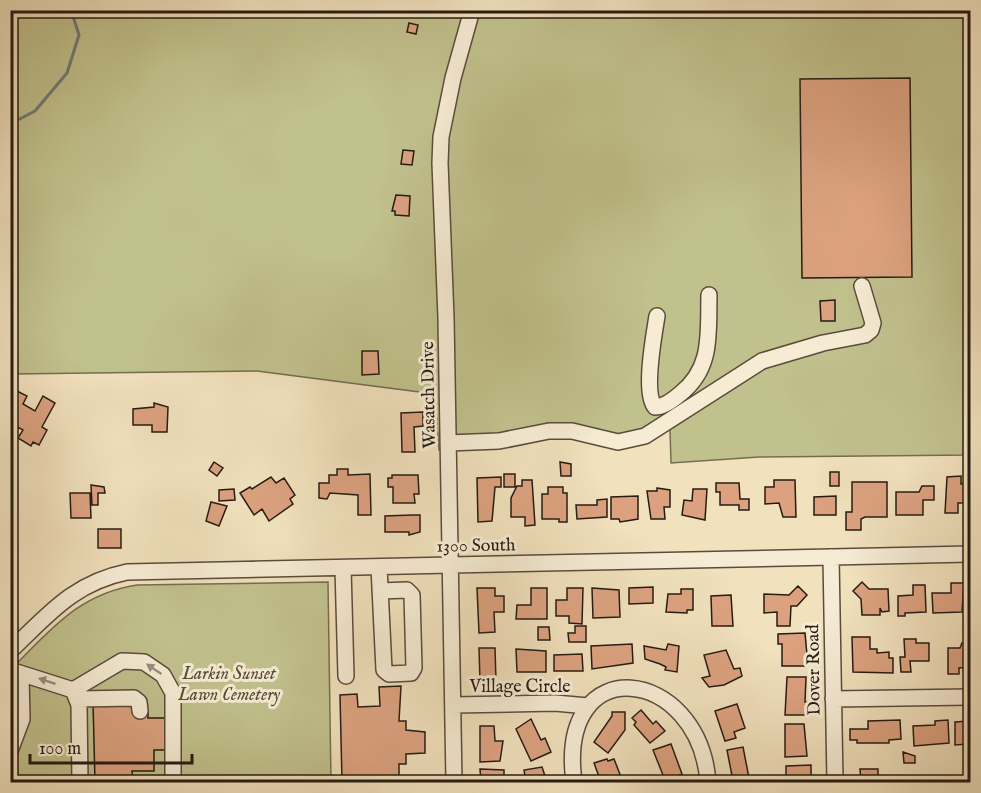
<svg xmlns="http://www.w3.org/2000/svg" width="981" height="793" font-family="'IM FELL English',serif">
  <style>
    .green { fill: #c1c18d; stroke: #746e50; stroke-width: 1.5 }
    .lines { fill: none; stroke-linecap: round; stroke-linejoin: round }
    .stream { stroke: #6e7b77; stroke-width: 3 }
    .building { fill: #dca280; stroke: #271b12; stroke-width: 1.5 }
    .minor-casing { stroke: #5a4c3d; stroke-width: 18 }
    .minor { stroke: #f6ecd4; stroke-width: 15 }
    .oneway { fill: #998e7d }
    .labels { text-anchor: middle; stroke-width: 6; stroke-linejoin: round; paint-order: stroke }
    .street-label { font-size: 18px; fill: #271b12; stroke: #f6ecd4 }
    .park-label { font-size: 18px; font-style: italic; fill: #554d37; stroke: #f6ecd4 }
  </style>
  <rect width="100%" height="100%" fill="#f1e1bd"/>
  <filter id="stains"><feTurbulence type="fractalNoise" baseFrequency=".00333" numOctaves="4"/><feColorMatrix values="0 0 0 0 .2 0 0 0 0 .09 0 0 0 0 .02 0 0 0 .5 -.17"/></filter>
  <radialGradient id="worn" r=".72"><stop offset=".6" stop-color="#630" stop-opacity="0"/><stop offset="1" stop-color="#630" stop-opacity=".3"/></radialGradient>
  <path class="green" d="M11,11H970V455L759,457L671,463L670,429L652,437L549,436L501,447L439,450L435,394L257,371L11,374Z
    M328,582L331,782H11V669C51,630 78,594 137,585Z"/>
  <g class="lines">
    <path class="stream" d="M10,124L35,111L67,73L79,35L71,10"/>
  </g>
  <path class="building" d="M409,23L418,25L416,34L407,32Z
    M910,78L912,277L802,278L800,79Z
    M403,150L414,151L412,165L401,164Z
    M396,195L410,196L409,216L395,215V211H392Z
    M835,300V321H821L820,301Z
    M362,351H378L379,374L362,375Z
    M15,390L27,396L23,404L35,411L43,396L55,403L42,427L47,430L39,445L33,442L31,446L18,438L23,430L12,424L10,426V398Z
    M154,403L168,407L167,432H152V425H133V409L154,407Z
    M423,412V426L414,427L415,452H402L401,413Z
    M214,462L223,468L217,476L209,470Z
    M560,462L571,464V476H561Z
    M337,469H348V475L370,474L371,515H358V495L330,493L327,499L319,498V483H329V475H337Z
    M830,472H839V486H830Z
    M504,474H515V487H504Z
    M392,475H418L419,494H414L415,503H393V487H388V478H392Z
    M961,476V484L970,483V503H958V513H945L947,477Z
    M271,477L276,483L284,478L295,495L290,499L293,504L269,521L262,509L254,515L240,493L250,487L252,489Z
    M501,477V487H495L492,521L478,522L477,478Z
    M522,480H532L535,525L525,526V517H511V498L517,486H522Z
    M774,480H795L796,517H783L779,503L765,504V487H774Z
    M852,482H887V517H865L861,519V530H846V512H852Z
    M716,483H739L740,499H749V510H739V505H720V492H716Z
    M91,485L104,487L105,493H98V505H92Z
    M922,486H934V500H923V515H896V492H919Z
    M548,487H563V493H567V522H559V519H542V494H548Z
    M657,488L670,490V507H664L665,519H651L647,491H657Z
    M234,489L235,500L219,501V490Z
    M693,489H707L705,520L682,515L684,500L692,501Z
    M70,493H90L91,518H71Z
    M638,496V519L620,522L619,519H611V497Z
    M836,496V515H814V497Z
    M607,499V517L577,519L576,505H597V500Z
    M211,502L227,506L219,526L206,521Z
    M412,515H420V532L409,535V532H385V516Z
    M98,529H121V548H98Z
    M10,563H15V574H10Z
    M862,582L869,589H888L889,611L882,612L880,608V615H862L861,599L853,591Z
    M951,583H964L962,612L933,613L932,593H951Z
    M913,585H925L926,612L905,613V616H898V596L913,595Z
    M798,586L807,595L797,606H791L790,626H777V612L764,613V594L789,595Z
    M653,587V603L629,604V588Z
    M477,588H495V596H504V612H494L495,632L479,633Z
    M531,588H547V619H516L517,605H531Z
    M567,588H583L582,624L569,623V616H556V600H567Z
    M592,588L619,590L620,617L593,618Z
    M681,589H693V610H687V613L666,612L668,594H681Z
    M731,595L733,626H712L711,596Z
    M575,626H586V642H569L568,633H575Z
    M538,627H549L550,640H538Z
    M805,633L808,666H782V644H778V634Z
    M852,637H870V649H877V653L889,652V658H893V673L853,672Z
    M904,639H916V643H929V661H910L911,672H901L900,657H905Z
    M968,641H970V667L959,668V674H948V648H960L962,643L968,648Z
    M632,644L633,663L592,669L591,646Z
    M668,644L679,646L677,672L665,670L666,667L660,664L645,659L644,646L666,650Z
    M479,648H495L496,681L480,682Z
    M516,649L546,651V672H517Z
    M726,650L734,669L740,668L742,676L724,685L709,687L702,678L710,676L704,655Z
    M582,654L583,671H554V655Z
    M787,677H806L805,702H809V715H785Z
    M401,686L399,721H406V730L425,732V753L406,754V764H399V778H403V782H342L340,695L357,694L358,707L380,706L379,687Z
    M131,701L132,712L148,711V718H165L166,750H154V771H132L133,782H95L93,702Z
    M737,704L745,728L734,732L736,738L725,741L715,711Z
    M641,710L653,724L656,721L665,731L650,743L634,725L636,722L632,718Z
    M612,712H625V730L608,753L594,742L612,716Z
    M531,719L541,740L545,738L551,752L531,761L516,729Z
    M900,720L901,739L889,740V743H857V740H850V729H868V721Z
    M948,720L949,743L914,746L913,726L935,725V721Z
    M970,721V741L968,744L955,745V722Z
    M785,724H804L807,756L785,757Z
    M480,726H494L495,741H503L500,761L480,762Z
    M671,744L682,774L665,780L653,750Z
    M743,747L749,778L733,781L727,750Z
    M903,752L915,756V763H904Z
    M607,759L608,761L614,759L623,782H601L594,763Z
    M811,765V779H808V782H786V766Z
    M542,767L547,782H526L524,770Z
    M480,769L504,770V782H481Z
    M860,769H878V782H861Z"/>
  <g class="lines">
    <g class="minor-casing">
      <path id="minor" d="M657,316C654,335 643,393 655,407C664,407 673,400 680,394C713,368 708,334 709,295
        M448,443L499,441L549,431H572L618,442L645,436L762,361L823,343L865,335L871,330L873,323L862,286
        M831,557L835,782
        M379,567L384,670L389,674L411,673L414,668L412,595L407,590L380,591
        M343,568L346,676
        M10,651C48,615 73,583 127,572L970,554
        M10,670L73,690L79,705L80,782
        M73,690L122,661L144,662L163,675L173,693V782
        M78,699L134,698L139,702L140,711
        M833,699L970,697
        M453,705L555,703L588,706
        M10,751L22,719L21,675
        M454,782L446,318L440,163L441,137L453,78L472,10
        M574,782C556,648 699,666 708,782"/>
    </g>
    <use href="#minor" class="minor"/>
  </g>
  <defs><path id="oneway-solid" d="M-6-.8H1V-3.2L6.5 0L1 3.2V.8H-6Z" transform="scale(1.5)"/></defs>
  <g class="oneway">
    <use href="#oneway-solid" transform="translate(154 669) rotate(-146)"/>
    <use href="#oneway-solid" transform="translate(47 681) rotate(-162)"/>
  </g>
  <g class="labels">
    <g class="street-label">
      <text transform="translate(428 395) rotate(-91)" y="6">Wasatch Drive</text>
      <text transform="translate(476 545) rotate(-1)" y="6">1300 South</text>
      <text transform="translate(813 670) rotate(-91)" y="6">Dover Road</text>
      <text x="520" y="692">Village Circle</text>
    </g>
    <g class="park-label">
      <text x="229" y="679">Larkin Sunset<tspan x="229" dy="21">Lawn Cemetery</tspan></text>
    </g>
  </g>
  <rect width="981" height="793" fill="none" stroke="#f1e1bd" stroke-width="36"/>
  <rect x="12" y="12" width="957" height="769" fill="none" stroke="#271b12" stroke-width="3"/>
  <rect x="18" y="18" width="945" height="757" fill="none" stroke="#271b12" stroke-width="1.5"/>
  <path d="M30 754v9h162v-9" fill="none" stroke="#271b12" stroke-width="3"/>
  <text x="39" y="754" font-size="18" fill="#271b12" stroke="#f6ecd4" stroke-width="4.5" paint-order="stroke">100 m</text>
  <rect width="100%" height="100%" filter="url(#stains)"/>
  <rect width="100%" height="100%" fill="url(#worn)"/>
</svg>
